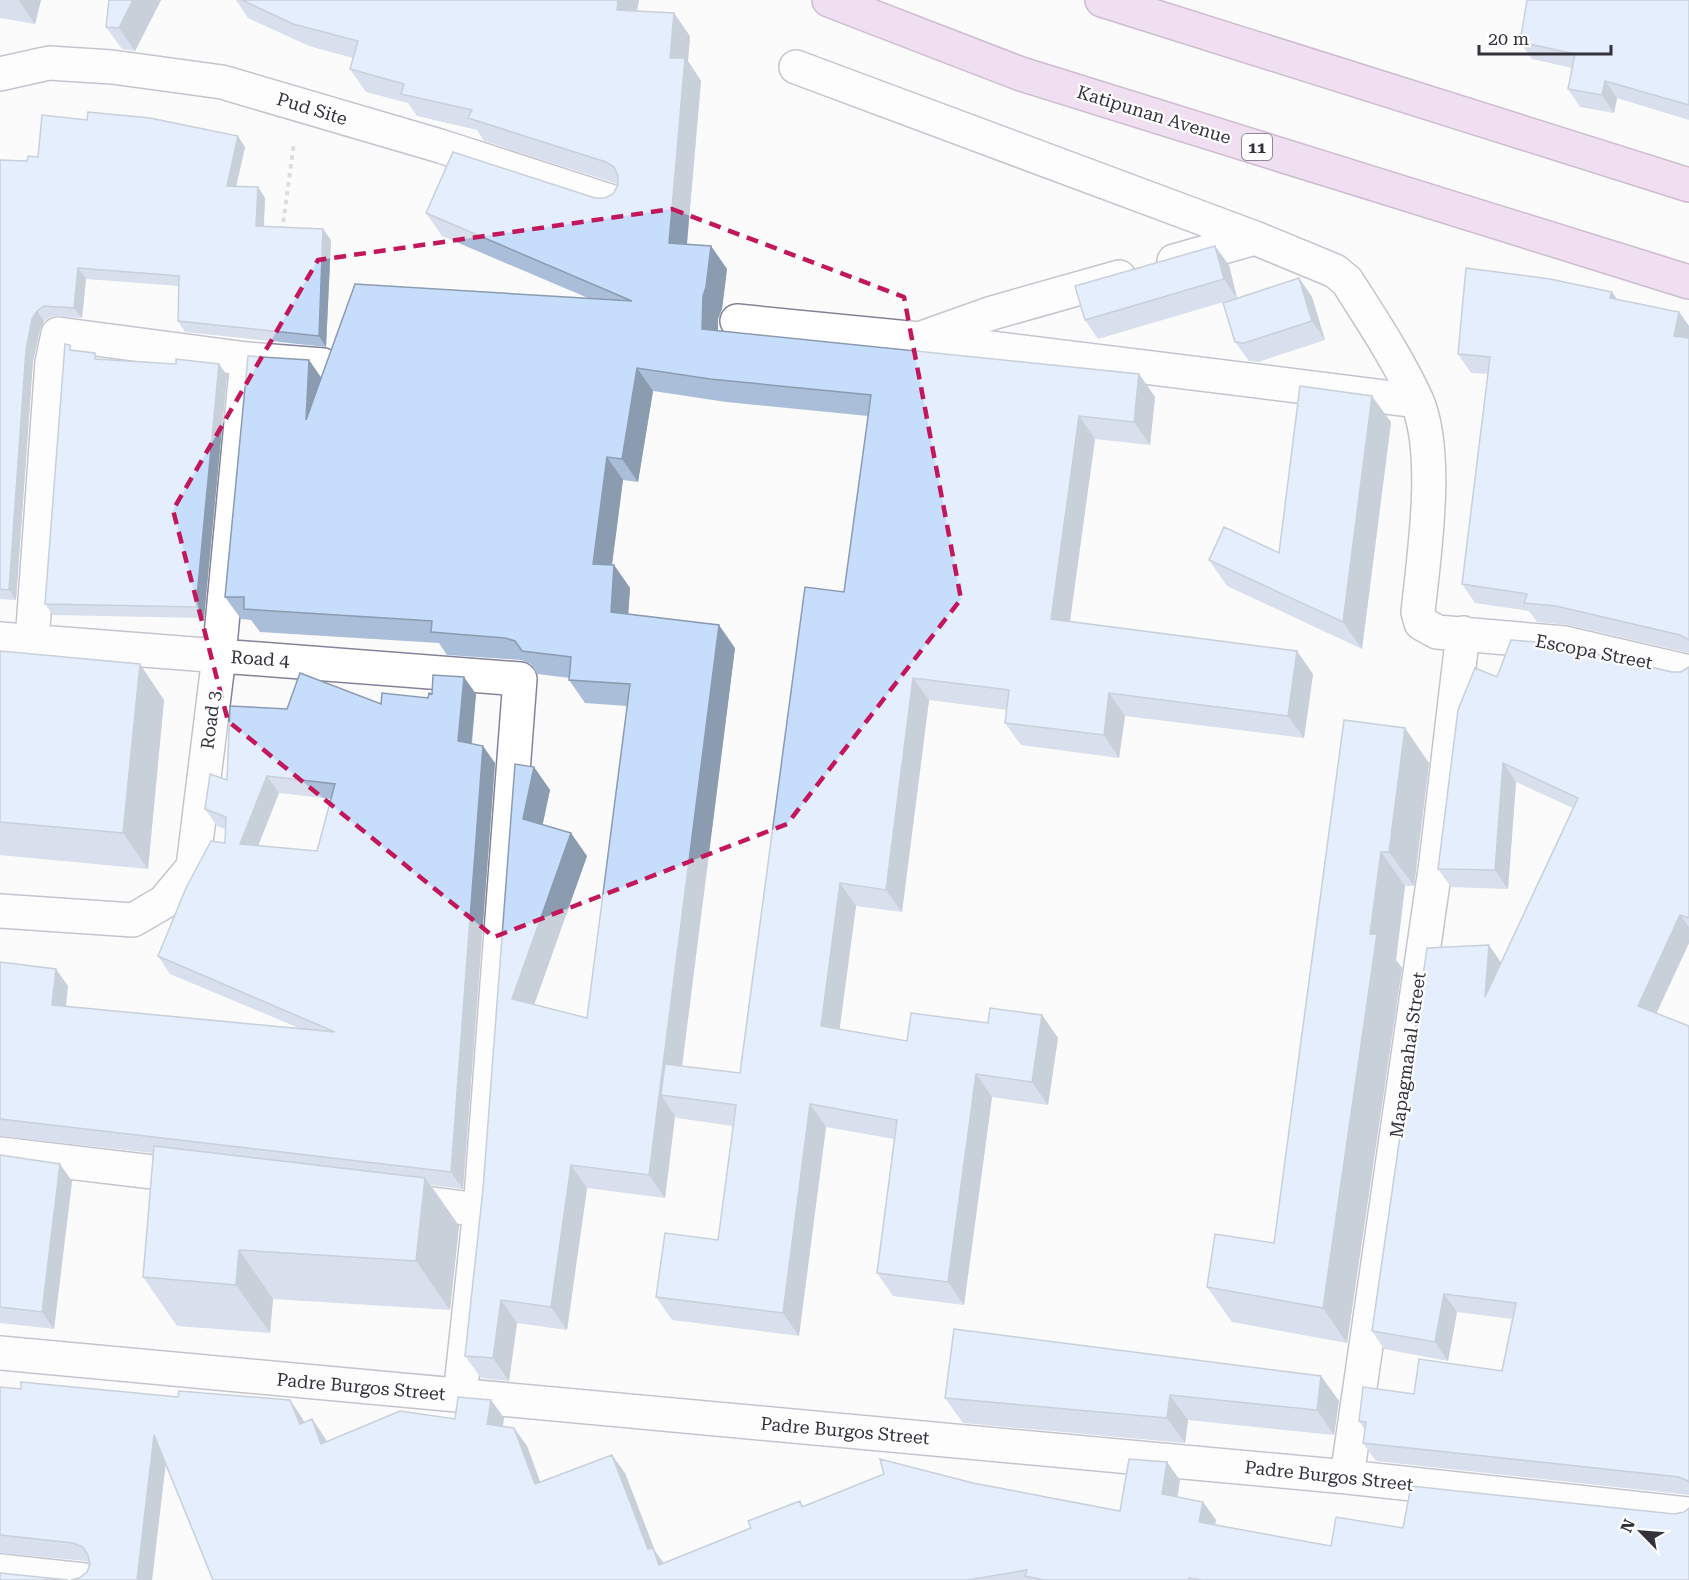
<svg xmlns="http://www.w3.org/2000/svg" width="1689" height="1580" font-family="'Roboto Serif',serif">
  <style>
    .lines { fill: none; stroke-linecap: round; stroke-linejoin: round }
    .minor-casing { stroke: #848298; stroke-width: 36 }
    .major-casing { stroke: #95709b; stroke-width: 36 }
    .path { stroke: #b8b8bb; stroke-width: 4; stroke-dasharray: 4.5 4.5; stroke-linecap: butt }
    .minor { stroke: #fff; stroke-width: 33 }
    .major { stroke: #dfbde2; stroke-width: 33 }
    .wall { fill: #abbed9; fill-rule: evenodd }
    .shaded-wall { fill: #8b9bb0 }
    .building { fill: #c7ddfc; stroke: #8b9bb0; stroke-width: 1.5; fill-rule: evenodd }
    .marked { fill: none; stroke: #c2185b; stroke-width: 4.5; stroke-dasharray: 12 8; stroke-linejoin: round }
    .labels { text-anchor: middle; stroke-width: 4.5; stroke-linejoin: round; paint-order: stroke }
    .shield { fill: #fff; stroke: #707076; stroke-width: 1.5 }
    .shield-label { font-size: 16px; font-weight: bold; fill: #33323b }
    .street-label { font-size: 18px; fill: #33323b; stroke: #fff }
  </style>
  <rect width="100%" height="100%" fill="#fbfbfb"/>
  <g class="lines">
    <g class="minor-casing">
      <path id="minor" d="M796,67L1255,238
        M0,74L49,63L112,67L222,82L440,146L616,203
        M1174,261L1255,238L1335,271L1347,281C1371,319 1398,359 1416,399C1440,451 1424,555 1418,612L1421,623L1437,632L1565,643L1689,672
        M737,321L919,339L1417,401
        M919,339L992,313L1119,277
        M0,639L520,679L480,1210L460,1396
        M32,642L52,362L58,334L247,359L323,365
        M0,911L133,920L164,902L193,867L219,656L247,359
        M0,1154L195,1177
        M401,1200L480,1210
        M0,1353L1347,1477L1689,1514
        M1347,1477L1436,862L1463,633
        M0,1571L84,1580"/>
    </g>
    <g class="major-casing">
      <path id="major" d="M829,0L1021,74L1689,282
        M1102,0L1689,185"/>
    </g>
    <path class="path" d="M282,231L294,143"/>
    <use href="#minor" class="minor"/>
    <use href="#major" class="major"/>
  </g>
  <path class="wall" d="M0,0H41L35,24L0,18Z
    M109,0H161L135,51L122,49L106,27Z
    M236,0H639L637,11L690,36L688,61L701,81L687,244L711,246L727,269L722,309L718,319V331L1139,374L1155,397L1150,445L1095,439L1070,621L1313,674L1304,738L1125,716L1119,758L1021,745L1005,723L1007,710L929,700L902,912L856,906L839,1029L907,1041L988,1023L1042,1015L1058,1038L1048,1105L992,1097L964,1305L893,1296L877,1273L894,1139L826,1127L799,1336L672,1320L656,1297L718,1240L733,1126L677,1118L675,1116L665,1198L587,1188L567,1330L517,1323L509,1381L481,1378L465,1356L534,767L550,790L542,825L587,856L534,1005L587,1018L627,706L585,703L569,680L570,678L537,674L531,664L521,660L447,655L439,643L260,632L251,620L241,619L225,597L309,360L321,378L588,298L442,236L426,213L595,198H605L613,194L618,184L484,141L477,130L417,116L408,103L366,92L350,69L353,58L309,46L248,18ZM653,391L726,402L868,416L844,592L740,1073L682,1066L735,648L628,614L630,588L614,565H612L623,480L638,482Z
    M1689,0V120L1617,98L1614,113L1580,107L1568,89L1572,68L1532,59L1520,42Z
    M245,147L236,186L258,187L265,198L264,226L331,240L326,347L185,332L178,321L179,286L86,279L82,318L52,316L44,321L40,330L33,361L16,600L0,599V160L27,161L38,157Z
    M1229,265L1237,298L1098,339L1085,320Z
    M1299,278L1312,297L1325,340L1258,362L1249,361L1235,342Z
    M1618,300L1679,312L1689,326V653L1569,625L1537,622L1529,611L1475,603L1462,584L1488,374L1471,373L1458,354Z
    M75,351L99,359L227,375L204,618L53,615L45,604Z
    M1391,422L1362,649L1227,586L1209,560L1279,553Z
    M0,651L164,700L148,869L0,855Z
    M1689,667V943L1656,1013L1689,1026V1495L1376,1461L1363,1443L1365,1430L1359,1421L1414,1394L1502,1371L1512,1319L1457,1312L1448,1361L1384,1349L1372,1331L1501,962L1573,808L1516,782L1508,889L1451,887L1438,869L1497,677L1681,672Z
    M476,694L472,744L495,763L463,1189L431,1185L459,1226L450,1310L273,1299L270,1333L177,1326L143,1277L153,1153L0,1136V962L68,986L66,1006L299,1028L170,974L158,956L225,843V829L217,826L205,809L227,780L287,709L381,704L428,698ZM279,793L331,799L317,851L258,846Z
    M1344,720L1429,763L1414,886H1405L1396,960L1402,968L1347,1343L1232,1322L1207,1287L1274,1243Z
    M0,1155L72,1181L54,1329L0,1323Z
    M1321,1376L1339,1401L1334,1435L1188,1420L1185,1443L963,1423L945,1398Z
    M0,1387L21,1389L178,1397L290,1400L302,1418L304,1422L312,1419L325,1438L326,1442L455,1419L491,1400L504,1418L503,1426L514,1428L527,1446L540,1482L625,1473L655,1551L664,1563L751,1528L800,1501L804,1507L973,1483L1120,1511L1180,1480L1177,1497L1203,1502L1216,1520L1215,1525L1331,1546L1403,1528L1674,1514L1684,1512L1689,1580H213L165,1464L152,1580H71L79,1578L87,1572L89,1563L86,1561L0,1553Z"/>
  <path class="shaded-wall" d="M19,0H41L35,24L19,1Z
    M133,0H161L135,51L119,28Z
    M618,0H639L633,32L617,10Z
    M674,13L690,36L688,61L701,81L685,265L669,243L670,58Z
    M1605,81L1617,98L1614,113L1602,95Z
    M238,136L245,147L234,196L227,186Z
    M258,187L265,198L263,237L256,226Z
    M323,229L331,240L326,347L319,336Z
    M711,246L727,269L722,309L718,319V352L702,329L703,296Z
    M1215,246L1229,265L1237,298L1224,279Z
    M78,268L86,279L82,318L74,308Z
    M1299,278L1312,297L1325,340L1312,321Z
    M1612,292L1625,310L1610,298Z
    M37,311L44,321L40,330L33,361L16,600L9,590L26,350L32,319Z
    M1679,312L1689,326V345L1674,336Z
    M309,360L325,383L306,420Z
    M219,364L227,375L204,618L196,607Z
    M637,368L653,391L638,482L622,459Z
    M1139,374L1155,397L1150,445L1134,422Z
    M1372,396L1391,422L1362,649L1343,622Z
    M1079,416L1095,439L1067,642L1051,619Z
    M607,457L623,480L609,587L593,564Z
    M614,565L630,588L627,634L611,612Z
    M719,625L735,648L678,1098L661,1095L675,1116L665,1198L649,1175Z
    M1297,651L1313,674L1304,738L1288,716Z
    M140,664L164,700L148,869L123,833Z
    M464,677L476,694L470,758L458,741Z
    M913,678L929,700L902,912L886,890Z
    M1109,693L1125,716L1119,758L1104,735Z
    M1405,728L1429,763L1414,886L1389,852Z
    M483,746L495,763L463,1189L451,1172Z
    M1503,763L1516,782L1508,889L1495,870Z
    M534,767L550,790L539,842L523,819Z
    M267,776L279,793L252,861L240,844Z
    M571,833L587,856L528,1022L512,999Z
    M1381,852L1405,886L1396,960L1402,968L1347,1343L1323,1308Z
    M840,883L856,906L837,1049L821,1026Z
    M1680,915L1689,927V943L1651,1025L1638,1006Z
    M1489,945L1502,964L1485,997Z
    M56,969L68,986L64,1022L52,1005Z
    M1042,1015L1058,1038L1048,1105L1032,1082Z
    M976,1074L992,1097L964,1305L948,1282Z
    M810,1104L826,1127L799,1336L783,1313Z
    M60,1164L72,1181L54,1329L42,1312Z
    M571,1165L587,1188L567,1330L551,1307Z
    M425,1178L459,1226L450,1310L416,1261Z
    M239,1250L273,1299L270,1333L236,1285Z
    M1444,1294L1457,1312L1448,1361L1435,1342Z
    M501,1300L517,1323L509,1381L493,1358Z
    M1321,1376L1339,1401L1334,1435L1317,1410Z
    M1170,1395L1188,1420L1185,1443L1167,1418Z
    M290,1400L302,1418L313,1442L300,1424Z
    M491,1400L504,1418L500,1442L487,1424Z
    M312,1419L325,1438L334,1462L321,1444Z
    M514,1428L527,1446L548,1503L535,1484Z
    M154,1435L167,1454L152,1580H137Z
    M612,1455L625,1473L655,1551L665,1566L671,1580L648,1549Z
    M1167,1462L1180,1480L1175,1513L1162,1494Z
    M1203,1502L1216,1520L1212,1541L1199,1522Z"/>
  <path class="building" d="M109,0H133L119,28L106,27Z
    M242,0H618L617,10L674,13L670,58H685L669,243L711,246L706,287L703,296L702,329L1139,374L1134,422L1079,416L1051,619L1297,651L1288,716L1109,693L1104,735L1005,723L1009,690L913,678L886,890L840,883L821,1026L907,1041L911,1013L988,1023L990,1008L1042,1015L1032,1082L976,1074L948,1282L877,1273L897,1120L810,1104L783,1313L656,1297L665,1233L718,1240L736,1105L661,1095L665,1064L740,1073L805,587L844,592L871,395L710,379L637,368L622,459L607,457L593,564L614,565L611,612L719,625L649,1175L571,1165L551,1307L501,1300L493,1358L465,1356L483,1189L515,764L534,767L523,819L571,833L512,999L587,1018L630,684L569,680L571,657L522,651L515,641L505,638L431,632L432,621L244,609V597H225L248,356L309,360L306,420L355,284L632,301L426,213L453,152L595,198H605L613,194L618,185V176L614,167L606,162L468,118L472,110L401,94L404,84L350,69L358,41L293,24Z
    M1527,0H1689V105L1605,81L1602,95L1568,89L1575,54L1520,42Z
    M88,112L150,118L238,136L227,186L258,187L256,226L323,229L319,336L178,321L179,276L78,268L74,308L44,306L37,311L32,319L26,350L9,590L0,589V160L27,161L28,156L38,157L42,115L87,120Z
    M1215,246L1224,279L1085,320L1075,286Z
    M1466,268L1550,279L1612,292L1610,298L1679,312L1674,336L1689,338V640L1680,635L1556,606L1524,603L1527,594L1462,584L1490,357L1458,354Z
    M1299,278L1312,321L1244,343L1235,342L1223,303Z
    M65,344L70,345V350L95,353V359L176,364V359L219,364L196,607L45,604Z
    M1300,386L1372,396L1343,622L1209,560L1224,527L1279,553Z
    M1511,640L1549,643L1672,672H1681L1689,667V918L1680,915L1638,1006L1689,1026V1483L1688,1481L1679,1477L1363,1443L1366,1422L1359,1421L1363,1387L1414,1394L1419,1359L1502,1371L1516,1303L1444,1294L1435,1342L1372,1331L1427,948L1489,945L1485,997L1578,798L1503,763L1495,870L1438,869L1458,710L1475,668L1497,677Z
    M0,651L140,664L123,833L0,822Z
    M300,673L381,704L382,693L428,698L429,693L432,694L433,675L464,677L458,741L483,746L451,1172L0,1119V962L56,969L52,1005L335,1032L158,956L186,888L211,841L225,843L226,817L205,809L210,774L227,780L230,706L287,709ZM267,776L335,784L317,851L240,844Z
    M1344,720L1405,728L1389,852H1381L1370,934H1377L1323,1308L1207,1287L1215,1234L1274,1243Z
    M154,1146L425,1178L416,1261L239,1250L236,1285L143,1277Z
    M0,1155L60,1164L42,1312L0,1307Z
    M954,1329L1321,1376L1317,1410L1170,1395L1167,1418L945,1398Z
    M21,1382L178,1397L179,1391L290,1400L300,1424L312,1419L321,1444L400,1411L455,1419L458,1397L491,1400L487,1424L514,1428L535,1484L612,1455L648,1549L653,1548L659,1565L751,1528L748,1521L800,1501L802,1507L884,1474L880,1459L973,1483L1120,1511L1129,1459L1167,1462L1162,1494L1203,1502L1199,1522L1331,1546L1336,1517L1403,1528L1411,1486L1674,1514L1684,1512L1689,1508V1580H1202L1189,1578V1580H1044L1025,1576L1027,1570L968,1580H213L154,1435L137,1580H71L79,1578L87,1572L90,1564L88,1555L83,1547L73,1543L0,1535V1387L21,1389Z
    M0,1573L68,1580H0Z"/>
  <path d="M0 0H1689V1580H0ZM672,209L904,297L961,599L787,824L494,937L228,721L173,510L318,260Z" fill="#fbfbfb" fill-opacity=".55" fill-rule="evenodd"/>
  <path class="marked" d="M672,209L904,297L961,599L787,824L494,937L228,721L173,510L318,260Z"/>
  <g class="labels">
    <rect class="shield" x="1242" y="134" width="30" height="26" rx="4.5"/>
    <g class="shield-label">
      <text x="1257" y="153">11</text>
    </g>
    <g class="street-label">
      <text transform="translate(312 109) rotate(17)" y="6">Pud Site</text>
      <text transform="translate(1154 115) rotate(17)" y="6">Katipunan Avenue</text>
      <text transform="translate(1594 652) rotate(11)" y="6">Escopa Street</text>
      <text transform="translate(260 659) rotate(4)" y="6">Road 4</text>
      <text transform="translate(211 720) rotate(-83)" y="6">Road 3</text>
      <text transform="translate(1408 1055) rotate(-82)" y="6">Mapagmahal Street</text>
      <text transform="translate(361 1387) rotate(5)" y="6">Padre Burgos Street</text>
      <text transform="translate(845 1431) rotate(5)" y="6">Padre Burgos Street</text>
      <text transform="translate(1329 1476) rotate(6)" y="6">Padre Burgos Street</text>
    </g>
  </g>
  <g transform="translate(1641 1532) rotate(295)" stroke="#ffffff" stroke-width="4.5" paint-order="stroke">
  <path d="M0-4.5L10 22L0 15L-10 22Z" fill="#33323b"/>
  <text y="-9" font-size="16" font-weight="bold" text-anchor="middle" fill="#33323b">N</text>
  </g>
  <path d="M1479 45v9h132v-9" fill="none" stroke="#33323b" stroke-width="3"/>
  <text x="1488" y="45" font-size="18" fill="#33323b" stroke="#ffffff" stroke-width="4.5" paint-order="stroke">20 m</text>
</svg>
